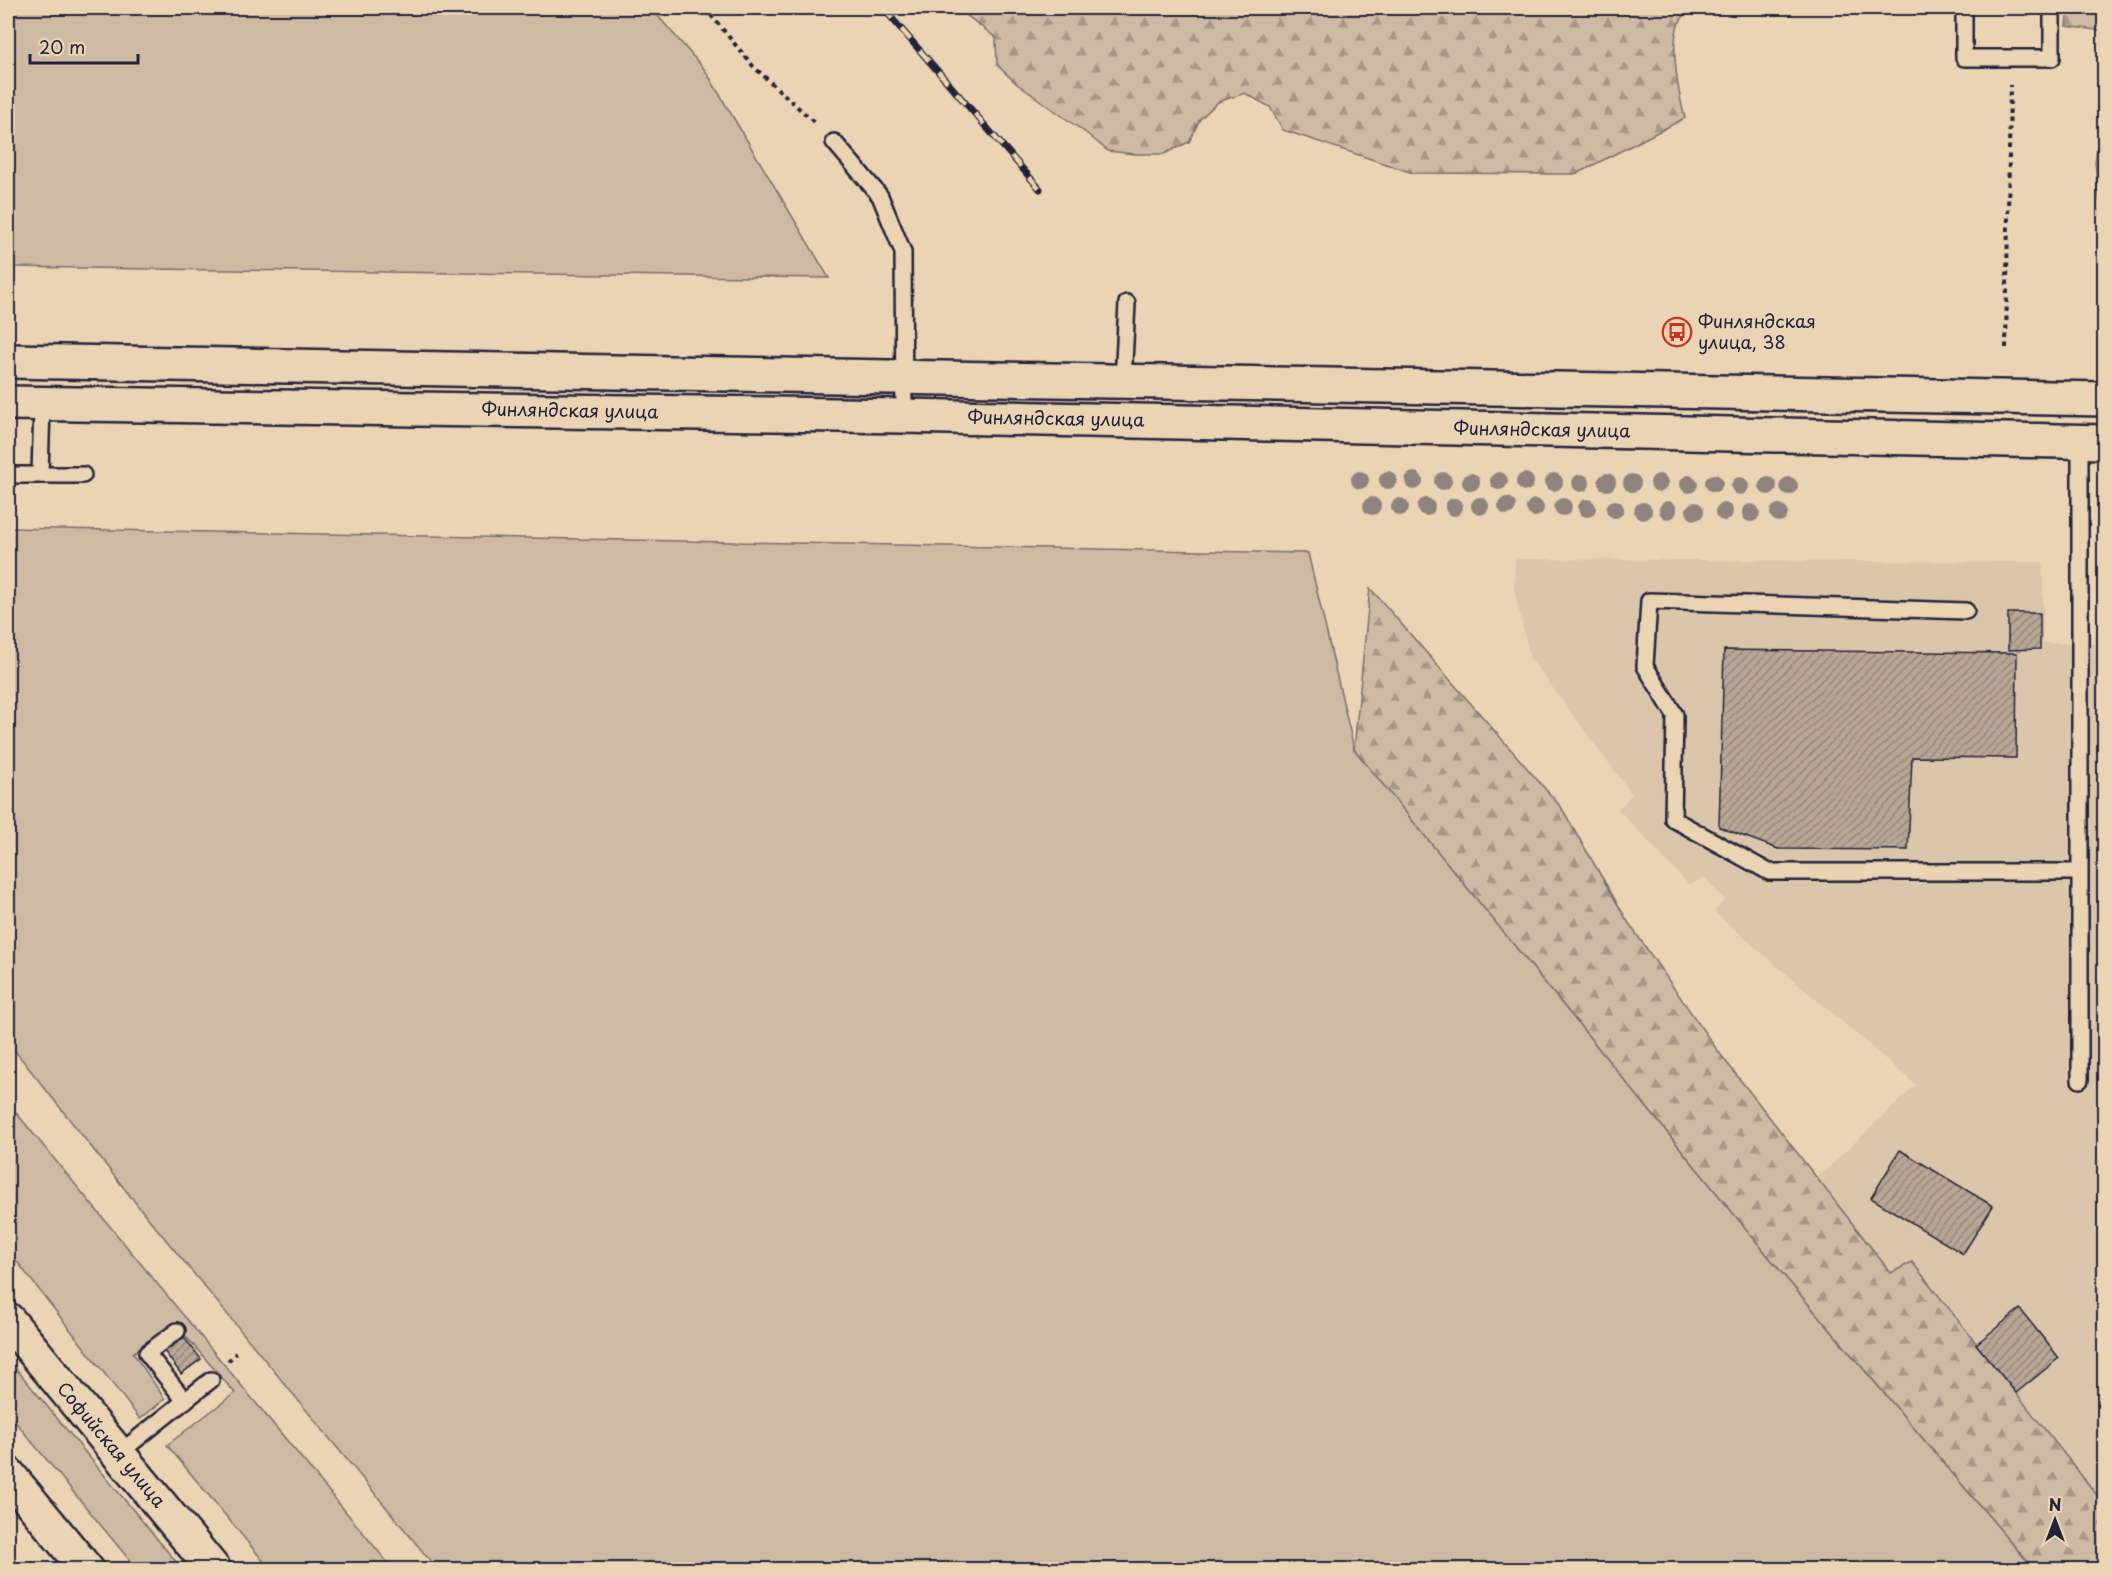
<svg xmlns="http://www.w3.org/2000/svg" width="2112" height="1577" font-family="'Playpen Sans',sans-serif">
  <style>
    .built { fill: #dcc6ab }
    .grass { fill: #cebaa3; stroke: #786e6f; stroke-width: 1.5 }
    .forest { fill: url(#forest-firs); stroke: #786e6f; stroke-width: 1.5 }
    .building { fill: url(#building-hatch); stroke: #22223b; stroke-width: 1.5 }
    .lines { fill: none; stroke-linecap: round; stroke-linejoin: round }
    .service-casing { stroke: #22223b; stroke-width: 20 }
    .tertiary-casing { stroke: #22223b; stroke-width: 38 }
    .primary-casing { stroke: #22223b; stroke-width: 38 }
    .path { stroke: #22223b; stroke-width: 4; stroke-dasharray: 4.5 4.5; stroke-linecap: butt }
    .service { stroke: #ebd4b4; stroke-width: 15 }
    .tertiary { stroke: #ebd4b4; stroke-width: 33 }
    .primary { stroke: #ebd4b4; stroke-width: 33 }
    .rail-casing { stroke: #22223b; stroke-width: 7 }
    .rail { stroke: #ebd4b4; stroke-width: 4.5; stroke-dasharray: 14; stroke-linecap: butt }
    .tree { fill: #8f837d }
    .labels { text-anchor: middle; stroke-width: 5; stroke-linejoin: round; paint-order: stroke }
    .poi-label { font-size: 18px; fill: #22223b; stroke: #ebd4b4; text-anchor: start }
    .street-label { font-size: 18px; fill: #22223b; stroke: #ebd4b4 }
  </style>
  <defs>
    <pattern id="forest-firs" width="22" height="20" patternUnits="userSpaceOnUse" patternTransform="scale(1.5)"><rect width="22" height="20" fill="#cebaa3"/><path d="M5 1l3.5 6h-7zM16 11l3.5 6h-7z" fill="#a79786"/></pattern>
    <pattern id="building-hatch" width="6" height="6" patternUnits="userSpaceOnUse" patternTransform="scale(1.5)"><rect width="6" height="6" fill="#b9a796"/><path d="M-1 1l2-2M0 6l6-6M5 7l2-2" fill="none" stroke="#96887c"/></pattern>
  </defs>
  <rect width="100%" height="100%" fill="#ebd4b4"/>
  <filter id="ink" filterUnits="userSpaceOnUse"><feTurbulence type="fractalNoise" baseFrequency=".0167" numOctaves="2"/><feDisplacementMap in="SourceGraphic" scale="12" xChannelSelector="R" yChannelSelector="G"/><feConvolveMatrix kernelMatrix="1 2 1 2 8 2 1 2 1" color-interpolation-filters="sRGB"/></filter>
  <g filter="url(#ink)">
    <path class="built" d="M1515,559L2043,562V643L2104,644V1504L1912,1262L1891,1274L1817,1178L1916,1085L1714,912L1725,900L1704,877L1689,885L1618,809L1632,794L1530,658L1514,589Z"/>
    <path class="grass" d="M8,8H651L705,70L829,278L8,267Z
      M8,528L1308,553L1354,749L1787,1279L2034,1569H437L139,1207L8,1042Z
      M8,1103L393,1569H270L167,1445L235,1393L175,1324L133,1353L165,1399L140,1419L8,1250Z
      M8,1359L182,1569H137L8,1413Z"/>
    <path class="forest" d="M957,8H1690C1687,12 1682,18 1679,23C1669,45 1679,96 1685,118L1576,174L1413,173L1283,130L1270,107L1245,93L1218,102L1200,119L1189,142L1164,154H1135L1108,151L1086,133L1017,84L997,65L996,38Z
      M2068,8H2104V31L2066,26Z
      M2104,107V229L2101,215L2095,162Z
      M1370,588L1561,807L1628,922L1717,1050L1891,1273L1912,1262L2104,1504V1569H2034L1787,1279L1354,749Z"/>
    <path class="building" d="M2008,613H2040V649L2008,650Z
      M1724,650L2017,653L2016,758L1912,757L1908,850L1778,849L1719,827Z
      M1900,1150L1993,1206L1963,1254L1871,1198Z
      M2020,1309L2059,1358L2016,1393L1976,1344Z
      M183,1336L201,1359L181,1374L164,1351Z"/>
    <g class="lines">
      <g class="service-casing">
        <path id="service" d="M1964,8V58H2052V8
          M834,142L880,196L903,252L904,416
          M1123,382L1127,303
          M2080,441V1080
          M8,475H83
          M40,475L42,404
          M1966,611L1649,601L1645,666L1675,715L1673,819L1769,872H2080
          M177,1331L147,1353L185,1401
          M118,1454L211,1380"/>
      </g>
      <g class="tertiary-casing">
        <path id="tertiary" d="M8,361L2104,399
          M8,403L904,416L2104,442"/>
      </g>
      <g class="primary-casing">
        <path id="primary" d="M8,1320L214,1570
          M8,1474L87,1570"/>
      </g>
      <path class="path" d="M705,8L753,66L816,124
        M2006,348L2010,85
        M228,1361L236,1353"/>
      <use href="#service" class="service"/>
      <use href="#tertiary" class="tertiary"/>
      <use href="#primary" class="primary"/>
      <g class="rail-casing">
        <path id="rail" d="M883,8L1040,189"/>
      </g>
      <use href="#rail" class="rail"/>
    </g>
    <g class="tree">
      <circle cx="1360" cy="480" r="9"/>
      <circle cx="1388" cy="480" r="9"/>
      <circle cx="1414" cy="481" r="9"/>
      <circle cx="1443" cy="481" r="9"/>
      <circle cx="1499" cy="481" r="9"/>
      <circle cx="1471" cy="482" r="9"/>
      <circle cx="1525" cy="482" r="9"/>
      <circle cx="1554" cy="482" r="9"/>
      <circle cx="1607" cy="482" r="9"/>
      <circle cx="1581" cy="483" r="9"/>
      <circle cx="1632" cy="483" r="9"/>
      <circle cx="1659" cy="483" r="9"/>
      <circle cx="1714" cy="483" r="9"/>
      <circle cx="1689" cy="484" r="9"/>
      <circle cx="1740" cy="486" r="9"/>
      <circle cx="1768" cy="486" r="9"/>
      <circle cx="1789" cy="486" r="9"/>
      <circle cx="1372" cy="506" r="9"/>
      <circle cx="1480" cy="506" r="9"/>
      <circle cx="1507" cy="506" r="9"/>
      <circle cx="1400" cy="507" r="9"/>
      <circle cx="1426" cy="507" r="9"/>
      <circle cx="1454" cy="507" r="9"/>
      <circle cx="1563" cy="507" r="9"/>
      <circle cx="1535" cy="508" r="9"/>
      <circle cx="1587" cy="508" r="9"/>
      <circle cx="1615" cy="509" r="9"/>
      <circle cx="1668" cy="510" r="9"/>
      <circle cx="1643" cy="511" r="9"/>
      <circle cx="1695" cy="511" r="9"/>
      <circle cx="1724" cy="512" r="9"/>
      <circle cx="1751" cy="513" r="9"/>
      <circle cx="1779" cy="513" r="9"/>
    </g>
  </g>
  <defs>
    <g id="bus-ring" transform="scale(1.5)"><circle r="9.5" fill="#ebd4b4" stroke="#c8321e" stroke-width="1.5"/><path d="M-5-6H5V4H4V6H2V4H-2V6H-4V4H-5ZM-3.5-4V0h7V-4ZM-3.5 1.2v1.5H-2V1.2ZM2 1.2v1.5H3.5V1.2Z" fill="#c8321e"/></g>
  </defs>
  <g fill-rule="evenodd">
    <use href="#bus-ring" x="1677" y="332"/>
  </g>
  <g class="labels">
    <g class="poi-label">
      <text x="1698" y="328">Финляндская<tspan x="1698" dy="21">улица, 38</tspan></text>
    </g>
    <g class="street-label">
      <text transform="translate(570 411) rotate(1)" y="6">Финляндская улица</text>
      <text transform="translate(1056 419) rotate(1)" y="6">Финляндская улица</text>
      <text transform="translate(1542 430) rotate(1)" y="6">Финляндская улица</text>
      <text transform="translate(111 1445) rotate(50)" y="6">Софийская улица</text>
    </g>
  </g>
  <rect width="2112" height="1577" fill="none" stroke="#ebd4b4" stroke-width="30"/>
  <rect x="15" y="15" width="2082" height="1547" fill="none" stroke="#22223b" stroke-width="2" filter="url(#ink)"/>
  <g transform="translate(2055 1520)" stroke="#ebd4b4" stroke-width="4.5" paint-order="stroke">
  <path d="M0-4.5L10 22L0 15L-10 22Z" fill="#22223b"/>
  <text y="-9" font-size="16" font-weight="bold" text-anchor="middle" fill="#22223b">N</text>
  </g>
  <path d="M30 54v9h108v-9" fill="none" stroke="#22223b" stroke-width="3"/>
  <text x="39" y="54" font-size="18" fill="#22223b" stroke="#ebd4b4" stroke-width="4.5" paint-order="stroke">20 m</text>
</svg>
